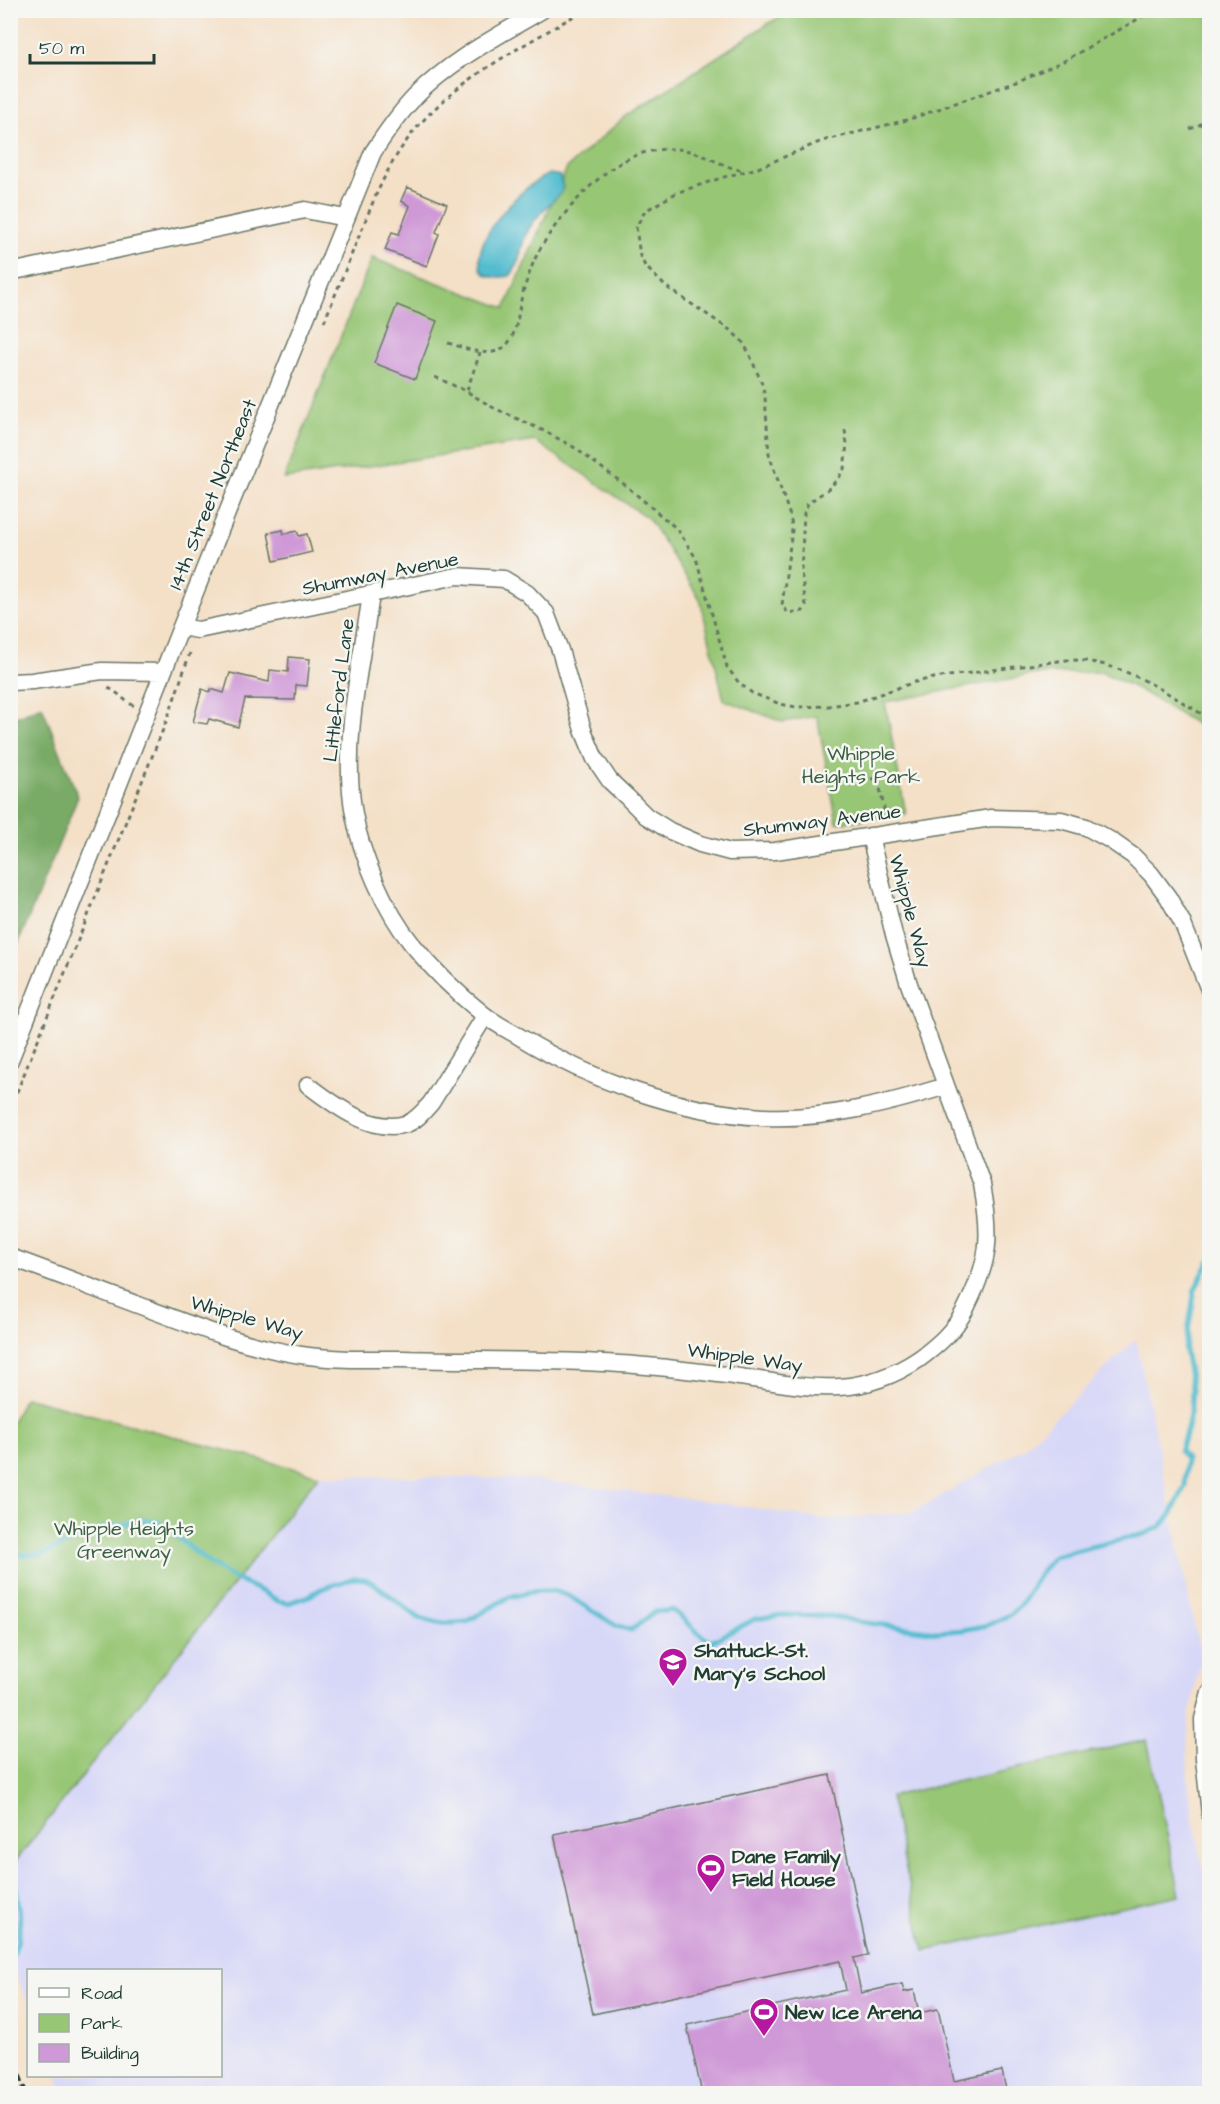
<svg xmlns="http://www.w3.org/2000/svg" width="1220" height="2104" font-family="'Architects Daughter',sans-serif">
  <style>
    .built { fill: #d7d7f8 }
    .green { fill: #97c675; stroke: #5b8254; stroke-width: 1.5 }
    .forest { fill: #79ab66; stroke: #4c744d; stroke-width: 1.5 }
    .water { fill: #53bccf; stroke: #397c82; stroke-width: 1.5 }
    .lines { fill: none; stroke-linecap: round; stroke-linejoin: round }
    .stream { stroke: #53bccf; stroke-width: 5 }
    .building { fill: #cf99d7 }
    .minor-casing { stroke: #6a7667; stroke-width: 19 }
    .path { stroke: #6a7667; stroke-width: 3; stroke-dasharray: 4.5 4.5; stroke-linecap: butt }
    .minor { stroke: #fff; stroke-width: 16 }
    .rail { stroke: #1f3d34; stroke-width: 4.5; stroke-dasharray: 9 4.5; stroke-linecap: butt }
    .labels { text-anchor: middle; stroke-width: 5; stroke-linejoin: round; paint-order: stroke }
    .street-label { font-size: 20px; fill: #1f3d34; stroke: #f6f6f2 }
    .park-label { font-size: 20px; fill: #3d5f44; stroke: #f6f6f2 }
    .poi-label { font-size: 20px; font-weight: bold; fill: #1f3d34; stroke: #f6f6f2; text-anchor: start }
  </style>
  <rect width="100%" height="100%" fill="#f6f6f2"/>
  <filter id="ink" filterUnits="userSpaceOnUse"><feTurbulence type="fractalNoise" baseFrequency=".0167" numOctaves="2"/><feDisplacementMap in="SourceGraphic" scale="12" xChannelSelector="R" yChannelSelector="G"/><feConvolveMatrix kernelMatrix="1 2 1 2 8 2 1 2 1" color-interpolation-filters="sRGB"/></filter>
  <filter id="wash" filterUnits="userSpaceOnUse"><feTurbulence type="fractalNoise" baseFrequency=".008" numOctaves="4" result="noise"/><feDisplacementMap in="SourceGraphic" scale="24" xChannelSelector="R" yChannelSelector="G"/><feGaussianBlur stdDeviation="1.35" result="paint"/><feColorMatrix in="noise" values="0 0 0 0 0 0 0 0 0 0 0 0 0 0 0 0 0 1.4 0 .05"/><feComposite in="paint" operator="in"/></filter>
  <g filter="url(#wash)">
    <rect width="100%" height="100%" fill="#f4e0c7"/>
    <path class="built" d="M1136,1339L1201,1659L1189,1717L1187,1745L1188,1783L1193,1817L1209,1902V2093H63L57,2076H220V1970H28V2004L11,1961L10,1867L319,1475L530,1479L713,1502L829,1520L913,1512L1025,1447Z"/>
    <path class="green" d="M792,11H1209V732L1138,689L1102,672L1036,674L885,702L906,814L837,823L817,716L783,722L724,700L700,599L649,519L535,441L284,479L372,258L505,308L567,168L625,117L769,23Z
      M25,1397L319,1475L11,1867L10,1426Z
      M1147,1740L1180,1895L924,1951L890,1796Z"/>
    <path class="forest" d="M42,706L78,797L11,961V725L15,717Z"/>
    <path class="water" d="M550,174L560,176L563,187L561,193C548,206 532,219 525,237C520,250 520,265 510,276C504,277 493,278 487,275C482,273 480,268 480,263C475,235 525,182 550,174Z"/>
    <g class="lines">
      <path class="stream" d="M10,1554L41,1555L97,1530L143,1520L160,1523L208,1562L231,1577L263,1592L278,1601L288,1603L309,1596L321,1589L354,1578L365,1579L376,1585L419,1618L438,1623H454L466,1622L509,1597L535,1591H554L569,1596L615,1625L631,1630L655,1612L672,1610C687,1619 696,1634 711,1642L755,1619L781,1615L831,1616L861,1622L937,1632L963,1630L988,1625L1010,1615L1022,1603L1039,1574L1054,1556L1144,1534L1160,1527L1171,1515L1185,1486L1186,1459L1180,1451L1187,1429L1191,1408L1192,1389L1185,1350L1195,1289L1210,1260
        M10,1862C18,1895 27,1928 10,1961"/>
    </g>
    <g id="blocks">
      <path class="building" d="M407,187L447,204L436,232L439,234L427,266L385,250L392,232L399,234L410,206L401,201Z
        M397,305L437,321L415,379L374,363Z
        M283,530L284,534L297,531L299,536L307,534L312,552L274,561L268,533Z
        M289,657L310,659L307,686L296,685L295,700L245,699L238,727L209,719L207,724L193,722L202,689L210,692L211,689L224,693L230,673L269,682L270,670L288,672Z
        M830,1775L868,1955L854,1958L861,1993L902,1984L904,1992L914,1990L919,2013L938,2009L954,2081L1002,2071L1007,2094H702L687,2025L846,1990L840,1961L593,2014L554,1834Z"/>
    </g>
  </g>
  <g filter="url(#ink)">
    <use href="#blocks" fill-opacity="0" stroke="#6a7667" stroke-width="1.5"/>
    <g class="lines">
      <g class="minor-casing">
        <path id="minor" d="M10,272L305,210L345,218
          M371,595C361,664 341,745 354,814C361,855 385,911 412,944C432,969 458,994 483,1014C494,1023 508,1030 520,1037C592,1081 678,1112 763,1117C825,1120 888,1104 946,1086
          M181,627L198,630L457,576L504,579L527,593L546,613L560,650L583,730L595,759L610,781L627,797L646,816L670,831L700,844L730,852L775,851L991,818L1061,820L1086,827L1110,840L1133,856L1151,874L1168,897L1182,922L1210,992
          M10,682L32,681L102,671L163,672
          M10,1060L181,627L373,152C386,133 399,113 415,97C451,60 498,36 542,10
          M308,1085C333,1104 371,1134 406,1124C416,1121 424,1111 431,1103L485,1016
          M10,1257C57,1274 103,1292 149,1309C199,1328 248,1347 301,1355C334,1360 370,1359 403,1359C476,1361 548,1359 620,1364C658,1366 695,1371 733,1376C803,1386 855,1402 919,1359C938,1345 954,1331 965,1310C990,1261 992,1238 982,1184L909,984L894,935L870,836
          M1210,1692L1203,1719L1204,1759L1210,1814"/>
      </g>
      <path class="path" d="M1190,129L1210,120
        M324,322C337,291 349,260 362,229C374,199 386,169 405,143C448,82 521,48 584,10
        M448,343C463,347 481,356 497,351C517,344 517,317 521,300C524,287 529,274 534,261C548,229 592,177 624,161C638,153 655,149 672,149C699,148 719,167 745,171
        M435,377L466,391L492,407L544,431L572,446L625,485L677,529L696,558L727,667L739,683L752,693L780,704L796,707L829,706L857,702L915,682L934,678L1066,660C1120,659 1165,692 1210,719
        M467,390L480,353
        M845,430L847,444L844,469L838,479L827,490L808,503L804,513L801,572L806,605L803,611L788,613L782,605L792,530L791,519L769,454L765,397L762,384L749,353L742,341L730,330L665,286L645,266L640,256L636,227L645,211L676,193L724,177L758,168L822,141L907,120L1016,82L1066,60L1154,10
        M108,688C119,692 124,702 135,706
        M871,779L878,778L886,819
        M10,1109L168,717L190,653"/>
      <use href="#minor" class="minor"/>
      <path class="rail" d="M10,2048L26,2094"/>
    </g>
  </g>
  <defs>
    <g id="school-pin" transform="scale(1.5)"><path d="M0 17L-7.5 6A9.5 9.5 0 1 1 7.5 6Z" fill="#b5179e" stroke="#f6f6f2"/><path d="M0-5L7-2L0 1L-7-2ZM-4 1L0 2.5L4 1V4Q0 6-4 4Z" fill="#fff"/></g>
    <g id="stadium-pin" transform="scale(1.5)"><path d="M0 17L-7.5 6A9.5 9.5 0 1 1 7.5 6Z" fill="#b5179e" stroke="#f6f6f2"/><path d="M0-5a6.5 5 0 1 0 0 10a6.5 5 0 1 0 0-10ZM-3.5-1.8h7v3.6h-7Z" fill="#fff"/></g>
  </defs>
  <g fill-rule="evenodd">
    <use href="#school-pin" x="673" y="1662"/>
    <use href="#stadium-pin" x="711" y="1868"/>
    <use href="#stadium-pin" x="764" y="2012"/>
  </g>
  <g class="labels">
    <g class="street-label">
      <text transform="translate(212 494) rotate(-68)" y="7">14th Street Northeast</text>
      <text transform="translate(380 573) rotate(-11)" y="7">Shumway Avenue</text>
      <text transform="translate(338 690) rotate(-83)" y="7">Littleford Lane</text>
      <text transform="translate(822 820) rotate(-7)" y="7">Shumway Avenue</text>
      <text transform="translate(911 911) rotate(75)" y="7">Whipple Way</text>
      <text transform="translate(247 1317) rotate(16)" y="7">Whipple Way</text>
      <text transform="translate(745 1357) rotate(8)" y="7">Whipple Way</text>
    </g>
    <g class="park-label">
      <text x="861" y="760">Whipple<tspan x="861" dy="23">Heights Park</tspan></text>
      <text x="124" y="1535">Whipple Heights<tspan x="124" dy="23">Greenway</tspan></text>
    </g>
    <g class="poi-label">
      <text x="694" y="1657">Shattuck-St.<tspan x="694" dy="23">Mary’s School</tspan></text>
      <text x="732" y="1863">Dane Family<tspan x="732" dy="23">Field House</tspan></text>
      <text x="785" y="2019">New Ice Arena</text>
    </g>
  </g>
  <rect width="1220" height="2104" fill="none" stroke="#f6f6f2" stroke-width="36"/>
  <rect x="27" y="1969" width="195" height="108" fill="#f6f6f2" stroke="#a0aca6" stroke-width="1.5"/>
  <rect x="39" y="1988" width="30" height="9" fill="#ffffff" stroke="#a0aca6" stroke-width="1.5"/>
  <text x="81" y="1999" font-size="18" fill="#1f3d34">Road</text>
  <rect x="39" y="2014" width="30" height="18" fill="#97c675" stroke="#a0aca6" stroke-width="1.5"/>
  <text x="81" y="2029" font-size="18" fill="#1f3d34">Park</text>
  <rect x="39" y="2044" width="30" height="18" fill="#cf99d7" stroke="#a0aca6" stroke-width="1.5"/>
  <text x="81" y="2059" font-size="18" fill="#1f3d34">Building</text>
  <path d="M30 54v9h124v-9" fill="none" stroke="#1f3d34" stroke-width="3"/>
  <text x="39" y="54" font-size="18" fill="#1f3d34" stroke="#f6f6f2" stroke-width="4.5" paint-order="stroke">50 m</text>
</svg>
